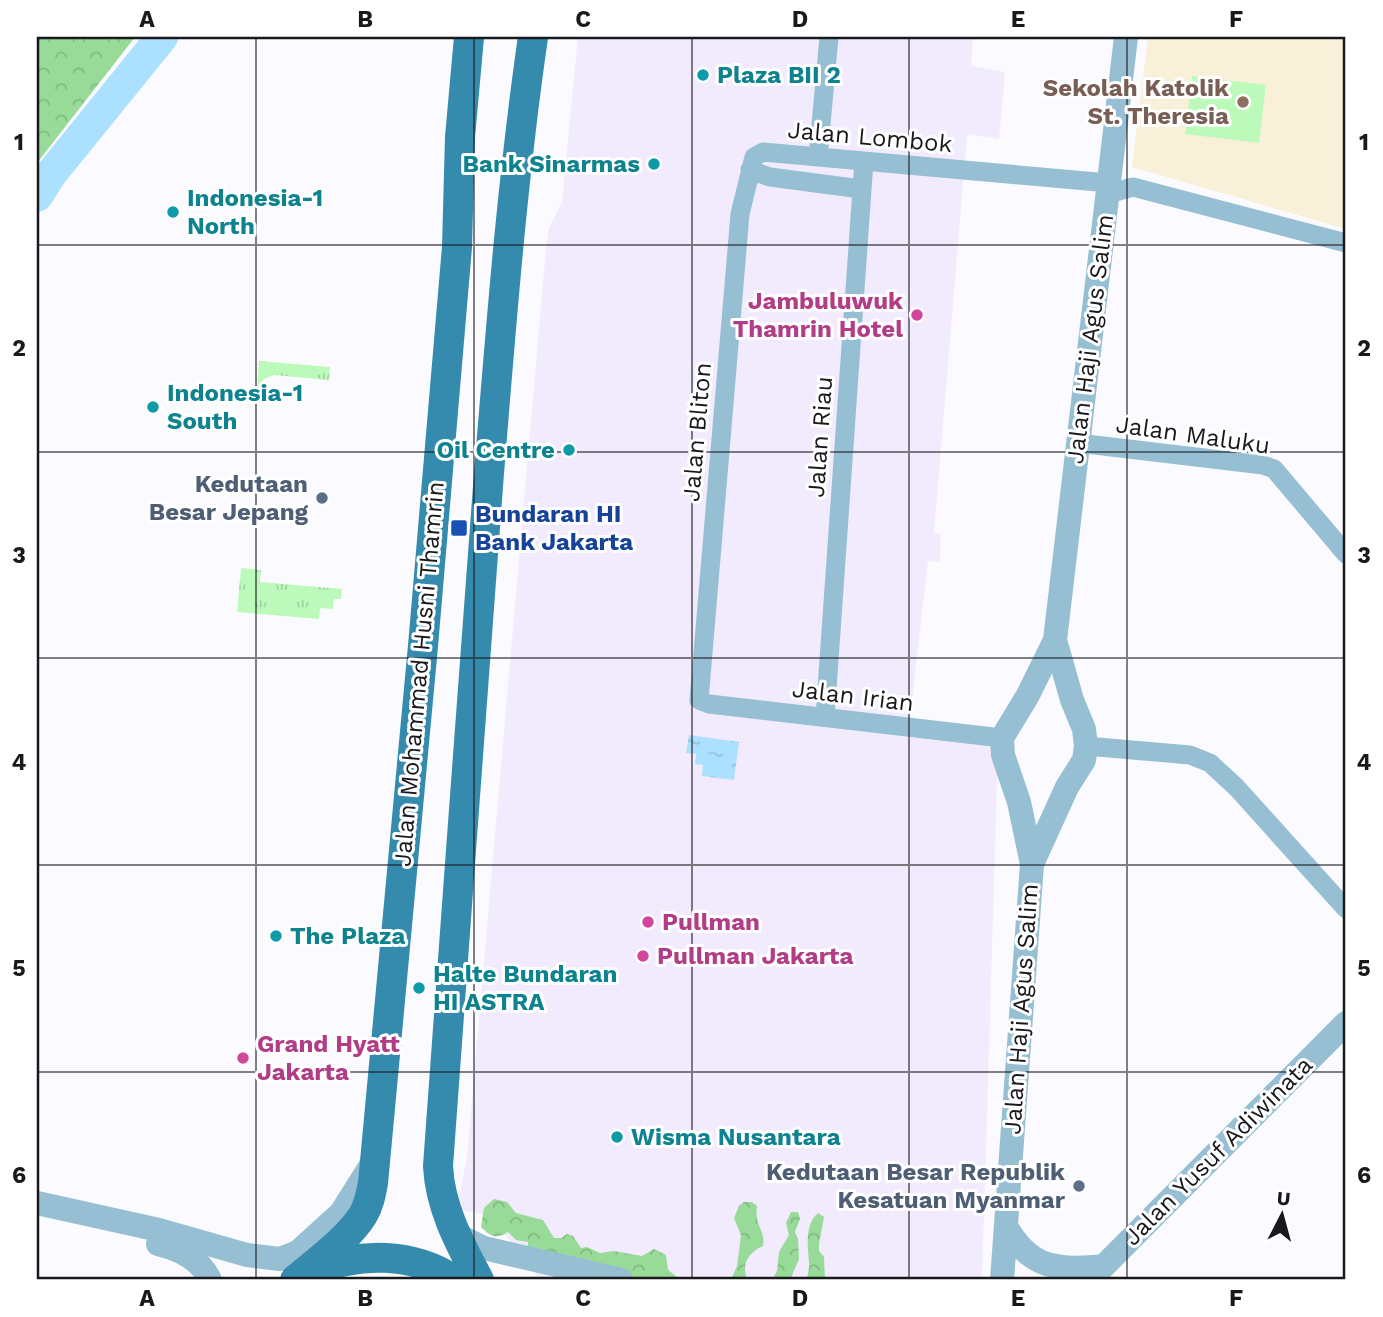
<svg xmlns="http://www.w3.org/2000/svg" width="1383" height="1317" font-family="'Work Sans',sans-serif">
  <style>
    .built { fill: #f1ebfd }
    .education { fill: #f9f0da }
    .grass { fill: url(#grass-tufts) }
    .forest { fill: url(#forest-crowns) }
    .park { fill: #bcfabb }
    .water { fill: url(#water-ripples) }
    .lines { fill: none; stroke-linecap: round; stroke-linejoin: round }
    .river { stroke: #abe1fe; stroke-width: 32 }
    .minor { stroke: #96bfd3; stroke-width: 19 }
    .tertiary { stroke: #96bfd3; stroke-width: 24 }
    .primary { stroke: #348bae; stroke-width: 30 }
    .grid { fill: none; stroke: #19181c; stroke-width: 2; stroke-opacity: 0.55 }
    .culture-dot { fill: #0f9aa8; stroke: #fff; stroke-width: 2.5 }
    .education-dot { fill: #8d6e63; stroke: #fff; stroke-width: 2.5 }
    .hotel-dot { fill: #d1479c; stroke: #fff; stroke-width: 2.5 }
    .service-dot { fill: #5c6f8a; stroke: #fff; stroke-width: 2.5 }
    .transit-dot { fill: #1a4fb4; stroke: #fff; stroke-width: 2.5 }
    .labels { text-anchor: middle; stroke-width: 6; stroke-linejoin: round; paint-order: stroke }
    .culture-label { font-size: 24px; font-weight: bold; fill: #0d838f; stroke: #fff; text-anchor: start }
    .education-label { font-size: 24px; font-weight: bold; fill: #785e54; stroke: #fff; text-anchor: end }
    .street-label { font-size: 24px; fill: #19181c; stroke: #fff }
    .hotel-label { font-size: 24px; font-weight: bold; fill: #b23c85; stroke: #fff; text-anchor: start }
    .service-label { font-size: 24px; font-weight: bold; fill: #4e5e75; stroke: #fff; text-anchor: end }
    .transit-label { font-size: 24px; font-weight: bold; fill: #164399; stroke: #fff; text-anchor: start }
    .neatline { fill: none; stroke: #19181c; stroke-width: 2.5 }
    .grid-label { font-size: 23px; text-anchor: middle; font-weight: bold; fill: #19181c }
  </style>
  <defs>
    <pattern id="grass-tufts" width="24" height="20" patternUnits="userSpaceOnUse" patternTransform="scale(1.75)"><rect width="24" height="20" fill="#bcfabb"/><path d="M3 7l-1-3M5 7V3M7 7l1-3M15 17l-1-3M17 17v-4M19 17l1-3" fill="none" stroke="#a1d6a0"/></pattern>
    <pattern id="forest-crowns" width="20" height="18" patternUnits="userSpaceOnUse" patternTransform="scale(1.75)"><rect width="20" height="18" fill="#98da97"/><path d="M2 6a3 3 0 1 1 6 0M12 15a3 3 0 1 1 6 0" fill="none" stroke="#82ba82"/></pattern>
    <pattern id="water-ripples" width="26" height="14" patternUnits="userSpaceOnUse" patternTransform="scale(1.75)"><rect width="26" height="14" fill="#abe1fe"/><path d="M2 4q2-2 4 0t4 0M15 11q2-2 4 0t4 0" fill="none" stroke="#93c0d9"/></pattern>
  </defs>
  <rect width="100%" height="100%" fill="#fbfafe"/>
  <path class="built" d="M578,37H973L971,66L1005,72L999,139L967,134L934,533L941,534L940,562L928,561L910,717L998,749L982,1280H540L491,1216L457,1209L467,1157L546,249L549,228L562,202Z"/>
  <path class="education" d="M1148,37H1346V229L1132,167Z"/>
  <path class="grass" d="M259,361L330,367L329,380L274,375L264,379L257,390Z
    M241,568L261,570L260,582L342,589L341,599H334L333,609L320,608L319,619L237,612Z"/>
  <path class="forest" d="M37,37H135L37,163Z
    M494,1199L507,1202L516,1213L543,1220L554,1238H561L567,1234L573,1236L581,1248L587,1247L600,1253L614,1251L642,1256L654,1249L666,1255L668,1270L681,1280H576L528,1249V1242L516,1240L508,1232C496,1240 490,1236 481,1227L484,1208Z
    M744,1202H752L757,1206C754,1226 766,1230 763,1246C747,1253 742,1264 747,1280H731L737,1266L741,1235L734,1218L739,1206Z
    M791,1212H798L800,1219L795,1232L798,1239L799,1259L790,1280H772L777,1271L779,1252L789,1235L786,1223Z
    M818,1213L824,1217L819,1244V1251L824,1257L825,1280H807C807,1274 810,1269 809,1263C808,1247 804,1225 818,1213Z"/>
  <path class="park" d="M1192,76L1266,85L1259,143L1185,134Z"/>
  <path class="water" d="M689,735L739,742L734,780L702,776L703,765L695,764L696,754L686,753Z"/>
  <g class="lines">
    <path class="river" d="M37,196L51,174L162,37"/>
    <path class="minor" d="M818,157L829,37
      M750,170L770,177L861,189
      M1108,194L1133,187L1346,243
      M1078,443L1263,465L1274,469L1346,554
      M825,717L864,161
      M1002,738L709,704L699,700L740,214L754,157L763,152L1109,183
      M1086,746L1190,755L1210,763L1236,787L1346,909"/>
    <path class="tertiary" d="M1032,864L1067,787L1084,760L1086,746L1084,729L1072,700L1055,640
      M37,1203L159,1230L247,1255L280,1259L298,1252L341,1213L373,1162
      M1006,1226C1030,1269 1058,1271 1104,1266
      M457,1235L484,1248L621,1280
      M158,1244C179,1249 201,1260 210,1280
      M1002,1280L1032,864L1019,802L1003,755L1002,738L1028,695L1055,640L1126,37
      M1090,1280L1346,1023"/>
    <path class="primary" d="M314,1271C359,1252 413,1252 454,1280
      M295,1280C316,1262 349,1238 363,1215C369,1205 371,1194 373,1183L423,646L457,247L460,137L469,37
      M479,1280C460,1244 440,1208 438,1166C456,935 470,704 489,473C501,327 512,182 533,37"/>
  </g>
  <path class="grid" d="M256,37V1280M474,37V1280M692,37V1280M909,37V1280M1127,37V1280M37,245H1346M37,452H1346M37,658H1346M37,865H1346M37,1072H1346"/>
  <g class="culture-dot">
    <circle cx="703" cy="75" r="7"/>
    <circle cx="654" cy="164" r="7"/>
    <circle cx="173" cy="212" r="7"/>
    <circle cx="153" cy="407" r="7"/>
    <circle cx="569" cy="450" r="7"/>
    <circle cx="276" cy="936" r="7"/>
    <circle cx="419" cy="988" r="7"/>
    <circle cx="617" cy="1137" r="7"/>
  </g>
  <circle class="education-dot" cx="1243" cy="102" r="7"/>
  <g class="hotel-dot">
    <circle cx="917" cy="315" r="7"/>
    <circle cx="648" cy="922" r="7"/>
    <circle cx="643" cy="956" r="7"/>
    <circle cx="243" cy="1058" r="7"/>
  </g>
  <g class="service-dot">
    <circle cx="322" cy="498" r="7"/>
    <circle cx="1079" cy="1186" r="7"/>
  </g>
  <rect class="transit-dot" x="450" y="519" width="18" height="18" rx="3.5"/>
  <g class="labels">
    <g class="culture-label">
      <text x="717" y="83">Plaza BII 2</text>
      <text x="640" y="172" text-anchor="end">Bank Sinarmas</text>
      <text x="187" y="206">Indonesia-1<tspan x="187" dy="28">North</tspan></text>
      <text x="167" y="401">Indonesia-1<tspan x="167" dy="28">South</tspan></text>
      <text x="555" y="458" text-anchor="end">Oil Centre</text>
      <text x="290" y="944">The Plaza</text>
      <text x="433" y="982">Halte Bundaran<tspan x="433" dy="28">HI ASTRA</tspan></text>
      <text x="631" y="1145">Wisma Nusantara</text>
    </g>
    <g class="education-label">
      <text x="1229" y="96">Sekolah Katolik<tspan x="1229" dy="28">St. Theresia</tspan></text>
    </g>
    <g class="street-label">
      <text transform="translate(870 137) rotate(5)" y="8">Jalan Lombok</text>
      <text transform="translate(1090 339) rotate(-83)" y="8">Jalan Haji Agus Salim</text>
      <text transform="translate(697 432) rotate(-85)" y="8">Jalan Bliton</text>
      <text transform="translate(1193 435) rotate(8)" y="8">Jalan Maluku</text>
      <text transform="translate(820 437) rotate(-86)" y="8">Jalan Riau</text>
      <text transform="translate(419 674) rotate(-85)" y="8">Jalan Mohammad Husni Thamrin</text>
      <text transform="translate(853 696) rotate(7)" y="8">Jalan Irian</text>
      <text transform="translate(1021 1009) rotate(-86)" y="8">Jalan Haji Agus Salim</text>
      <text transform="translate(1218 1151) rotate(-45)" y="8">Jalan Yusuf Adiwinata</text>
    </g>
    <g class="hotel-label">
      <text x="903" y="309" text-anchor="end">Jambuluwuk<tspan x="903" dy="28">Thamrin Hotel</tspan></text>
      <text x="662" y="930">Pullman</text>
      <text x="657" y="964">Pullman Jakarta</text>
      <text x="257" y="1052">Grand Hyatt<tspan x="257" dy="28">Jakarta</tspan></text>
    </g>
    <g class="service-label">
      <text x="308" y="492">Kedutaan<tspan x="308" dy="28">Besar Jepang</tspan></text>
      <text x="1065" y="1180">Kedutaan Besar Republik<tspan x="1065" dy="28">Kesatuan Myanmar</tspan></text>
    </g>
    <g class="transit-label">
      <text x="475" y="522">Bundaran HI<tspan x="475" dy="28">Bank Jakarta</tspan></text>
    </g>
  </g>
  <rect width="1383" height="1317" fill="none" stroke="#ffffff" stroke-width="77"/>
  <g transform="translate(1282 1215) rotate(6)" stroke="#ffffff" stroke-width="5" paint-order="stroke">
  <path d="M0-5L12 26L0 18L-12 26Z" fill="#19181c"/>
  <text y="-10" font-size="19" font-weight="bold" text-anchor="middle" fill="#19181c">U</text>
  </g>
  <rect x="38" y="38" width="1306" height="1240" class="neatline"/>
  <g class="grid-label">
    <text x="147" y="27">A</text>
    <text x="365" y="27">B</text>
    <text x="583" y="27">C</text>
    <text x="800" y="27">D</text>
    <text x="1018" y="27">E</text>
    <text x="1236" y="27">F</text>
    <text x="19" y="150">1</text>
    <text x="1364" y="150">1</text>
    <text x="19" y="356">2</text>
    <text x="1364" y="356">2</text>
    <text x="19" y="563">3</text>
    <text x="1364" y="563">3</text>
    <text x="19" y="770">4</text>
    <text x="1364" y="770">4</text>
    <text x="19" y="976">5</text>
    <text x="1364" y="976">5</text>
    <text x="19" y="1183">6</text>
    <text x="1364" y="1183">6</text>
    <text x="147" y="1306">A</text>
    <text x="365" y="1306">B</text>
    <text x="583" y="1306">C</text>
    <text x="800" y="1306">D</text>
    <text x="1018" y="1306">E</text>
    <text x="1236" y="1306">F</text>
  </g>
</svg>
